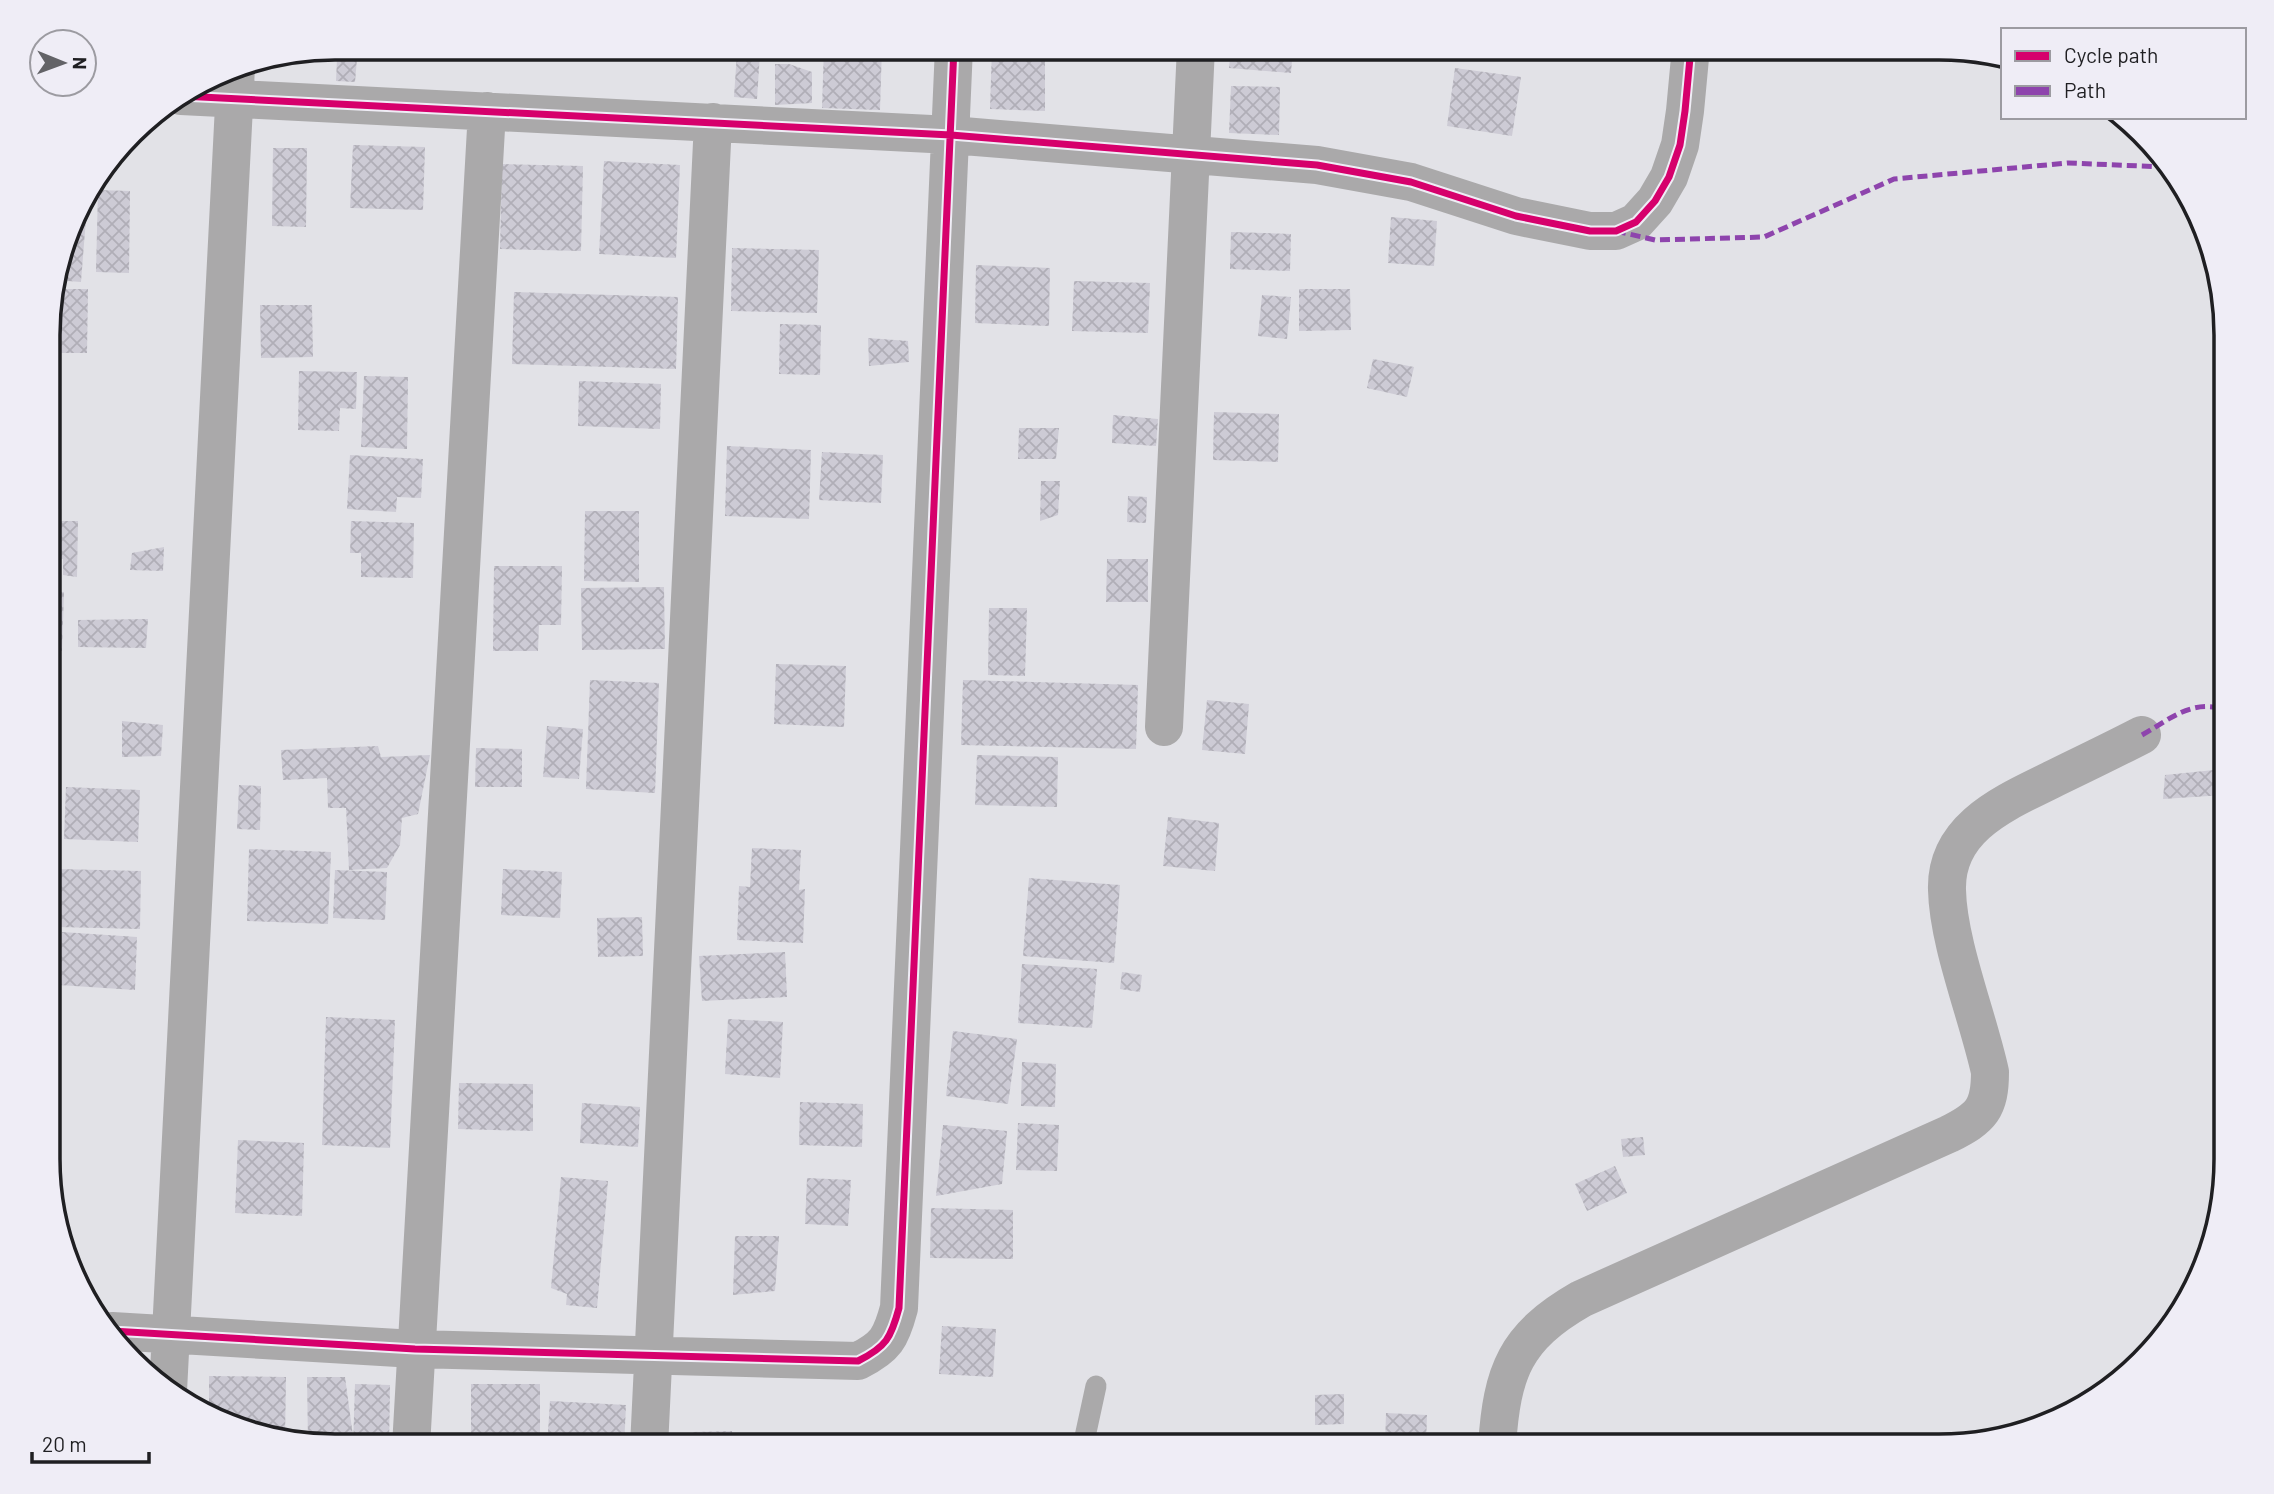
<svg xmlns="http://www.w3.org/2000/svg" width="2274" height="1494" font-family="Barlow,sans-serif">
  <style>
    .building { fill: url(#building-cross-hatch) }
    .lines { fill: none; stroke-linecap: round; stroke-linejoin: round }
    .service { stroke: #aaa9aa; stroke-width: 21 }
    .minor { stroke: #aaa9aa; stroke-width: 38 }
    .quiet { stroke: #8e44ad; stroke-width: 5; stroke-dasharray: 10 5; stroke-linecap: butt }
    .cycleway-casing { stroke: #efedf6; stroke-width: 11 }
    .cycleway { stroke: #d6006c; stroke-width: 7 }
    .rim { fill: none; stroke: #1f1f22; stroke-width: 3.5 }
  </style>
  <defs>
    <pattern id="building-cross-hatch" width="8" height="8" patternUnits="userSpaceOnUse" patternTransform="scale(1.75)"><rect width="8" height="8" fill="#cdcbd5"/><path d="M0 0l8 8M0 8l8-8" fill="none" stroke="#b0aeb7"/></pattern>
  </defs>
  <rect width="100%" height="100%" fill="#e2e2e7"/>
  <path class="building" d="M496,47H533V56L496,55Z
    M824,47H882L880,110L822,108Z
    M992,47H1045V111L990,109Z
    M1231,47H1293L1291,73L1229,68Z
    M737,52L760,53L757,99L734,97Z
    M337,58L357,59L355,82L336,81Z
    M775,64H789L812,72V103L775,105Z
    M1455,68L1521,77L1512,136L1447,126Z
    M1231,86L1280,87L1279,135L1229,133Z
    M353,145L425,147L423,210L350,208Z
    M273,148H307L306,227L272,226Z
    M604,161L680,165L676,258L599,254Z
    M502,164L583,166L581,251L500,249Z
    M98,190L130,191L129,273L96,272Z
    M88,193L81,282L55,280L77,207Z
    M1391,217L1437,221L1434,266L1388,263Z
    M1231,232L1291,234L1290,271L1230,269Z
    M732,248L819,250L817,313L731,311Z
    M976,265L1050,268L1049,326L975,323Z
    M1074,281L1150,283L1148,333L1072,331Z
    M52,289H88L87,353H50Z
    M1299,289H1350L1351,330L1299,331Z
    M514,292L678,297L676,369L512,364Z
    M1262,295L1291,297L1287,339L1258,336Z
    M260,305H312L313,357L261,358Z
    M780,324L821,325L820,375L779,374Z
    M868,338L908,341L909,362L869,366Z
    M1373,359L1414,367L1407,397L1367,388Z
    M299,371L357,372L356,409L340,408L339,431L298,430Z
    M364,376L408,377L407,449L361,447Z
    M579,381L661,384L660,429L578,426Z
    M1214,412L1279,414L1278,462L1213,460Z
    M1113,415L1158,419L1156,446L1112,443Z
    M1019,428H1059L1056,459H1018Z
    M727,446L811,450L809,519L725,516Z
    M822,452L883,455L881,503L819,500Z
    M350,455L423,459L421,498L397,497L396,512L347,509Z
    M1041,481H1060L1058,515L1040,521Z
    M1128,496L1147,497L1146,523L1127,522Z
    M585,511H639V582L584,581Z
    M50,521H78L77,577L63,575V559L50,558Z
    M351,521L414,523L413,578L361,577V553H350Z
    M164,547L163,571L130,570L132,553Z
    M1107,559H1148V602H1106Z
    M494,566H562L561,625H539L538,651H493Z
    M664,587L665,649L582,650L581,588Z
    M50,591L64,592L62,651H50Z
    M989,608H1027L1025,676L988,675Z
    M148,619L146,648L78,647V620Z
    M776,664L846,666L844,727L774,724Z
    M590,680L659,683L655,793L586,789Z
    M963,680L1138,685L1136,749L961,745Z
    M1207,700L1249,704L1245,754L1202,750Z
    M122,721L163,725L161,756L122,757Z
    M547,726L583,729L579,779L543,777Z
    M378,746L381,757L430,755L418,814L402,818L400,845L387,868L349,870L346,808H328L327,778L283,780L281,750Z
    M476,748L522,749V787H475Z
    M977,755L1058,757L1057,807L975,805Z
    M2224,769V795L2163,799L2165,775Z
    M239,785L261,786L260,830L237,829Z
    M66,787L140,790L138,842L64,839Z
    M50,792H57L54,854H50Z
    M1168,817L1219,823L1215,871L1163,866Z
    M752,848L801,850L799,890L805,889L803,943L737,940L739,886L750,887Z
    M249,849L331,852L328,924L247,921Z
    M59,869L141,871L140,929L58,927Z
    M503,869L562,872L560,918L501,915Z
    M335,870L387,872L385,920L333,918Z
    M1029,878L1120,885L1114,963L1023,956Z
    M642,917L643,956L598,957L597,918Z
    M62,932L137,937L135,990L59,985Z
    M785,952L787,997L702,1001L699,956Z
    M1022,964L1097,969L1092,1028L1018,1023Z
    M1122,972L1142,975L1140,992L1120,989Z
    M326,1017L395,1020L390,1148L322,1145Z
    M728,1019L783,1022L780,1078L725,1074Z
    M953,1031L1017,1039L1008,1104L946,1096Z
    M1022,1062L1056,1064L1055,1107L1021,1106Z
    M459,1083L533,1084V1131L458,1129Z
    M800,1102L863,1104L862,1147L799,1145Z
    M582,1103L640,1107L638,1147L580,1143Z
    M1018,1123L1059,1125L1057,1171L1016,1170Z
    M943,1125L1007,1131L1002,1184L936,1196Z
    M1643,1137L1645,1155L1623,1157L1621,1139Z
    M238,1140L304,1143L302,1216L235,1213Z
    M1615,1166L1627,1193L1587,1211L1575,1184Z
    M561,1177L608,1181L597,1308L566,1305L567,1294L551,1288Z
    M807,1178L851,1180L848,1226L805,1224Z
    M931,1208L1013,1210V1259L930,1258Z
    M735,1236H779L775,1291L733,1295Z
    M942,1326L996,1329L993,1377L939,1374Z
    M209,1376L286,1377L285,1439L243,1432L209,1415Z
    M307,1377H345L353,1436L308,1442Z
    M355,1384L390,1385L389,1447H353Z
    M471,1384H540V1447H471Z
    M1344,1394V1424L1315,1425V1395Z
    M550,1401L626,1405L624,1447H547Z
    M1386,1413L1427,1415L1426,1446H1385Z
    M732,1431L733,1447H694L693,1432Z"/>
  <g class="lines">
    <path class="service" d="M1083,1446L1096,1386"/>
    <path class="minor" d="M181,96L951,135L1317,165L1411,182L1516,216L1590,231H1616L1636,222L1655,201L1669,177L1680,145L1685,111L1691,47
      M1164,727L1196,47
      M112,1331L415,1349L858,1361C886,1347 891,1338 899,1308L954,47
      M168,1391L236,67
      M1497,1446C1502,1371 1515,1337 1581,1299L1949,1134C1981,1118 1990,1109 1990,1072C1978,1017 1948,943 1947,890C1945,826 2007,802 2055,778C2084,764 2113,750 2142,735
      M411,1447L487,111
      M649,1447L713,122"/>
    <path class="quiet" d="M1616,231L1655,240L1764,237L1894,179L2068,163L2166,167
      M2142,735C2167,721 2189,701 2219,708L2226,726"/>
    <g class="cycleway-casing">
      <path id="cycleway" d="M181,96L951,135L1317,165L1411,182L1516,216L1590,231H1616L1636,222L1655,201L1669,177L1680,145L1685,111L1691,47
        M112,1331L415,1349L858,1361C886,1347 891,1338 899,1308L954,47"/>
    </g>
    <use href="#cycleway" class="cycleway"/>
  </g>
  <path d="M0 0H2274V1494H0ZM335 60H1939A275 275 0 0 1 2214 335V1159A275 275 0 0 1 1939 1434H335A275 275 0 0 1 60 1159V335A275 275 0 0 1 335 60Z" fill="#efedf6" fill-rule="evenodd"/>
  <path class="rim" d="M335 60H1939A275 275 0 0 1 2214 335V1159A275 275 0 0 1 1939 1434H335A275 275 0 0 1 60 1159V335A275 275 0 0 1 335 60Z"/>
  <rect x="2001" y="28" width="245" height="91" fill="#efedf6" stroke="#9c9ba1" stroke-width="2"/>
  <rect x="2015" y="51" width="35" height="10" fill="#d6006c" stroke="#9c9ba1" stroke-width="2"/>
  <text x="2064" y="63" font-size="21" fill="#1f1f22">Cycle path</text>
  <rect x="2015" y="86" width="35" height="10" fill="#8e44ad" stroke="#9c9ba1" stroke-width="2"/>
  <text x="2064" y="98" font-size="21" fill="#1f1f22">Path</text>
  <g transform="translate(63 63) rotate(91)"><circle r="33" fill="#efedf6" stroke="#9c9ba1" stroke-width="2"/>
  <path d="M0-5L12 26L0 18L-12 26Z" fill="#636367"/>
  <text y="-10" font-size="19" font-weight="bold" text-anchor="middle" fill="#1f1f22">N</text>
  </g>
  <path d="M32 1452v10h117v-10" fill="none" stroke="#1f1f22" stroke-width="3.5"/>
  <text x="42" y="1452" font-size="21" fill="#1f1f22" stroke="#efedf6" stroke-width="5" paint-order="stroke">20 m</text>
</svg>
